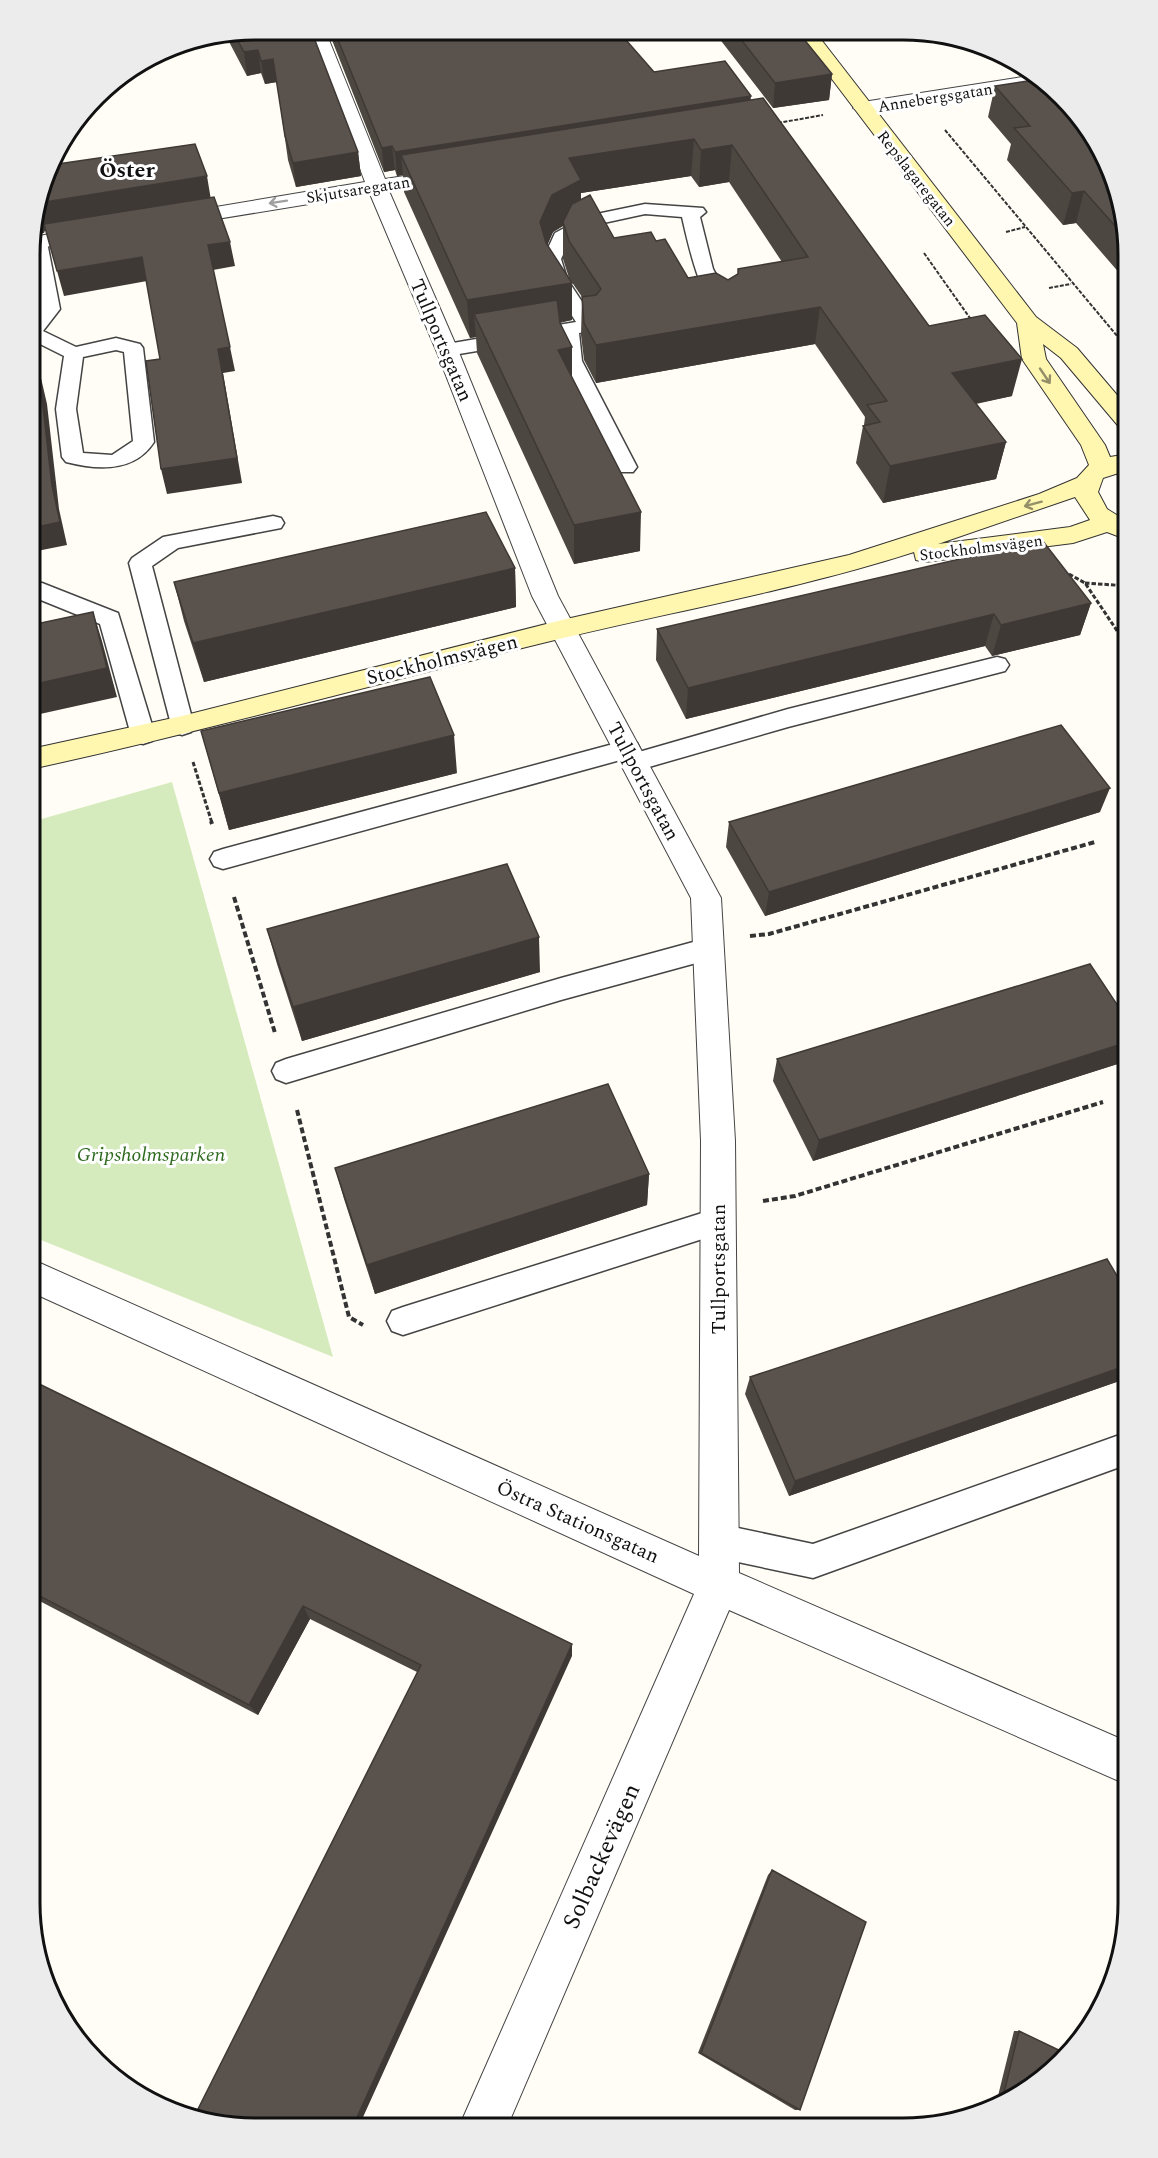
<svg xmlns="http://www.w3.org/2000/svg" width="1158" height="2158" font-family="Spectral,serif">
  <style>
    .green { fill: #d5ebbd }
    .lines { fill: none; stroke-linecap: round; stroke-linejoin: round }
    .lane-casing { stroke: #444; stroke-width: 3 }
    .street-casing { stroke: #444; stroke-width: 2 }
    .secondary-casing { stroke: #333; stroke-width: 2 }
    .path-far2 { stroke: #333; stroke-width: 2; stroke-dasharray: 4 1.5; stroke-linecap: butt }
    .path-far1 { stroke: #333; stroke-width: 3; stroke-dasharray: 4.5 2; stroke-linecap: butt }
    .path { stroke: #333; stroke-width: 4; stroke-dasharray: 6 3; stroke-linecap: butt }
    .lane { fill: #fff; fill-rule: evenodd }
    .street { fill: #fff; fill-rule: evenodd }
    .secondary { fill: #fff6b0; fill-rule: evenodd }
    .wall { fill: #4d4742; fill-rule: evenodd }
    .shaded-wall { fill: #3f3936 }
    .building { fill: #5a524d; stroke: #3f3936; stroke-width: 1.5 }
    .oneway { stroke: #a0a0a0 }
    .oneway2 { stroke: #948f68 }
    .labels { text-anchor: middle; stroke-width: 6; stroke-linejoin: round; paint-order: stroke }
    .far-street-label { font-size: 16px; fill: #111; stroke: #fff }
    .street-label { font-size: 20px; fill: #111; stroke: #fff }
    .park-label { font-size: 20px; font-style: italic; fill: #2f6b1f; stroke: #fff }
    .far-district-label { font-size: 22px; font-weight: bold; fill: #111; stroke: #fff }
    .near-street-label { font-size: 24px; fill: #111; stroke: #fff }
    .rim { fill: none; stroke: #111; stroke-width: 3 }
  </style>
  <rect width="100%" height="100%" fill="#fffdf5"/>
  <path class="green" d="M172,782L333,1357L31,1236V822Z"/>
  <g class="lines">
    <g class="lane-casing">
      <path id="lane" d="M645,204L703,208L706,212L700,217L713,269L734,308L724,314C701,308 687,238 682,217L645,214L599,224L570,240L561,259L567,279L598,326L595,330L579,333L582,361L637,467L633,472H619L615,467L562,361L560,337L447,356L440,354L437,350L440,346L447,344L576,322L549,279L543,259L555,233L587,216Z
        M38,236L47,242L60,309L43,331L76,347L116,338L140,344L143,348L154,442C134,473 97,470 66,462L62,457L56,409L64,356L32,340V319L40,308L32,260V238ZM116,350L124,352L133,441L112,455L83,453L76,409L83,357Z
        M273,516L281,518L284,523L281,528L178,548L152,566L194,726L191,732L182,735L173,732L129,563L132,558L163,537Z
        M31,581L42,583L118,613L155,735L152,741L143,744L134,741L131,735L100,624L31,596Z
        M997,657L1005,659L1009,665L1005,671L788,727L635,771L626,768L623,762L624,759L223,869L214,866L210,859L214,852L223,849L628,740L637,743L640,749L639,752L788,709Z
        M708,938L718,941L721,949L718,957L561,1000L286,1083L276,1079L272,1071L276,1063L286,1059L561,978Z
        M718,1208L729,1212L733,1221L729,1230L718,1234L403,1335L392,1331L387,1321L392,1311L403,1307Z
        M1128,1432V1464L813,1578L719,1558L707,1553L702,1541L707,1529L719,1524L813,1544Z"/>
    </g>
    <g class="street-casing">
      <path id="street" d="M307,30H325L385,179L449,169L456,171L459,175L456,179L449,181L389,191L458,350L558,596L721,898L735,1141L739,1573L1128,1742V1785L729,1610L507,2127H459L694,1594L31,1292V1259L699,1556L701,1141L691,898L532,596L436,350L370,194L174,226L167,224L163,220L167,216L174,214L365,182Z
        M1035,75L1048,84L863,114L853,108L863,102Z
        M94,227L102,228L105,233L102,238L32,249V237Z"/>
    </g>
    <g class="secondary-casing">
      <path id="secondary" d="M797,33H816L1036,317L1077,348L1128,408V430L1120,428L1061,358L1043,344L1046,359L1105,445L1110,457L1128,454V470L1103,478L1098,492L1107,509L1128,522V540L1107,532L1073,543L925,562L916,560L914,552C799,589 680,610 563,638C386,681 210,730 31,769V749L182,716L562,620L849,555L1039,494L1077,478L1089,465L1081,445L1022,359L1017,323ZM1075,497L1090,520L1070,527L938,544Z"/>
    </g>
    <path class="path-far2" d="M778,123L823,115
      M945,130L1128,349
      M1006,232L1025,227
      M924,253L972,321
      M1049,288L1071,284"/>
    <path class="path-far1" d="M1069,574L1085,583L1128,647
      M1085,583L1128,586
      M193,762L212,823"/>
    <path class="path" d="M211,821L212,824
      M234,897L275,1033
      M750,936L769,934L1095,842
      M297,1110L349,1317L363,1325
      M763,1201L795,1196L1103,1102"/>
    <use href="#lane" class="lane"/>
    <use href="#street" class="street"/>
    <use href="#secondary" class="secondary"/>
  </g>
  <path class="wall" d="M256,30L358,152L361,176L296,187L288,160L277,82L265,84L261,73L247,76L226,36Z
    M328,30L619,32L654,72L751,100L929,326L1012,396L976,404L1006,442L996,479L883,503L856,463L863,426L864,425L865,417L815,344L596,383L584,360L581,335L582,297L569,278L563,259V226L553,232L547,245L572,320L560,323L572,347V378L640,551L574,564L477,353L476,337L470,338L404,192L403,175L397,176L395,170L384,172ZM691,176L699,187L729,182L782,262L728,280L688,278L656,241L614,238L581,199V193Z
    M715,33H799L832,74L829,100L773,108Z
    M995,86L1116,183L1128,256V283L1076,223L1063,225L1007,160L1011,144L988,117Z
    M515,568L516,607L204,682L184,621L174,582Z
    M1091,603L1080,635L992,656L985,646L686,719L656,660L657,629Z
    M201,731L457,773L229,830Z
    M1100,812L765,916L726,847L729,822Z
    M267,929L540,972L302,1041L277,964Z
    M777,1059L1127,1061L813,1161L773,1081Z
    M335,1168L649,1174L647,1205L375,1294L344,1199Z
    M1128,1294V1378L789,1496L745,1394L750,1377Z
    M31,1380L572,1644V1656L417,1672L310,1619L258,1715L30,1596Z
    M772,1870L800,2110H795L698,2053L768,1875Z
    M1014,2031H1019L1039,2082L996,2104Z"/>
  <path class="shaded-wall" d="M258,50L261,73L247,76L244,52Z
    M273,59L277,82L265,84L261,61Z
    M832,74L829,100L773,108L775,83Z
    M751,96L749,120L401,155L403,175L397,176L395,152Z
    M694,139L691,176L581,193V217L563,222V226L553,232L541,260L540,222L569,158Z
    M732,145L729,182L699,187L701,150Z
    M392,146L395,170L384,172L382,148Z
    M358,152L361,176L296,187L293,163Z
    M207,176L212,206L46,228L44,233L32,235V227L39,203Z
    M1084,191L1076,223L1063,225L1072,193Z
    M230,242L235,266L213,270L208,245Z
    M142,257L147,281L64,296L57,271Z
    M572,283V320L485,335L474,314L476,337L470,338L467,300Z
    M820,307L815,344L596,383V345Z
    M230,347L235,371L223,373L242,483L167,494L161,469L218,349Z
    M572,347V387L558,350Z
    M33,355L41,378L47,404L59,509L67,545L32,552Z
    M1022,359L1012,396L944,410L952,373Z
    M1006,442L996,479L883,503L890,466Z
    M641,512L640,551L574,564V525Z
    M515,568L516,607L204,682L193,643Z
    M1091,603L1080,635L992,656L1001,625Z
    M93,612L102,641L117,697L31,716V685Z
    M994,614L985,646L686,719L688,688Z
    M454,735L457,773L229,830L219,793Z
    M1110,788L1100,812L765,916L769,892Z
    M539,937L540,972L302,1041L293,1007Z
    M1128,1042L1127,1061L813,1161L819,1140Z
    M649,1174L647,1205L375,1294L367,1265Z
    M1128,1365V1378L789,1496L795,1481Z
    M303,1606L310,1619L258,1715L249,1705Z
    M572,1644V1656L359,2126H353Z"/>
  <path class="building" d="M256,30H311L358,152L293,163L285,136L273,59L261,61L258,50L244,52L234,34Z
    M334,30L619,32L654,72L725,61L751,96L395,152L392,146L382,148Z
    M736,33H799L832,74L775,83Z
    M1041,79L1051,86L1090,130L1116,183L1125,237L1084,191L1072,193L1014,128L1030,126L995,86Z
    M763,98L929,326L985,315L1022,359L952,373L1006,442L890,466L863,426L880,422L867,405L887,401L820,307L596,345L584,323L582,297L596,295L601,289L569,241L563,222L572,204L590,195L614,238L651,232L656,241L665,239L688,278L716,273L728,280L738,274V269L808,257L732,145L701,150L694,139L569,158L581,180L552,195L540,222L546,243L572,283L467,300L401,155Z
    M195,144L207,176L39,203L51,165Z
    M214,197L230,242L208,245L230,347L218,349L237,458L161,469L146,361L160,359L142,257L57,271L44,224Z
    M557,300L560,323L572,347L558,350L641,512L574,525L474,314Z
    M32,355H33L40,381L52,486L60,522L32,528Z
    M486,512L515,568L193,643L174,582Z
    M1042,540L1091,603L1001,625L994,614L688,688L657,629Z
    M93,612L107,668L31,685V625Z
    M430,677L454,735L219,793L201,731Z
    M1061,725L1110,788L769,892L729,822Z
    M507,864L539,937L293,1007L267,929Z
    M1090,964L1128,1021V1042L819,1140L777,1059Z
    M608,1084L649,1174L367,1265L335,1168Z
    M1107,1259L1128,1294V1365L795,1481L750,1377Z
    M31,1380L572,1644L353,2126H226L194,2117L421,1665L303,1606L249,1705L30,1591Z
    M772,1870L866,1922L800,2110L701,2053Z
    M1019,2031L1067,2054L1039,2082L1002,2101Z"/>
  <defs><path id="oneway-shaft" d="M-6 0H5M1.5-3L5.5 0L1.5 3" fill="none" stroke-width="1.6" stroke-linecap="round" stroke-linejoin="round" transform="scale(1.5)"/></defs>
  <use class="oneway" href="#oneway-shaft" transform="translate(278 202) rotate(171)"/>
  <g class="oneway2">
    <use href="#oneway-shaft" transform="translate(1045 376) rotate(56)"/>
    <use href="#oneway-shaft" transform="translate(1033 504) rotate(165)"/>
  </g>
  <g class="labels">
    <g class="far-street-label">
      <text transform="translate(935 97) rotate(-9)" y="6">Annebergsgatan</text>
      <text transform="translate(917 178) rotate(52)" y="6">Repslagaregatan</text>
      <text transform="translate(358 189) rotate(-9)" y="6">Skjutsaregatan</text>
      <text transform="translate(981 547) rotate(-7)" y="6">Stockholmsvägen</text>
    </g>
    <g class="street-label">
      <text transform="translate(442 340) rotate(67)" y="7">Tullportsgatan</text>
      <text transform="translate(442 659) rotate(-14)" y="7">Stockholmsvägen</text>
      <text transform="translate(644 781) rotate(62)" y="7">Tullportsgatan</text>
      <text transform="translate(718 1269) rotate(-90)" y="7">Tullportsgatan</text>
      <text transform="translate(578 1521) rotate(24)" y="7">Östra Stationsgatan</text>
    </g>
    <g class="park-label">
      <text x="151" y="1161">Gripsholmsparken</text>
    </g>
    <g class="far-district-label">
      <text x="127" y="177">Öster</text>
    </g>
    <g class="near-street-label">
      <text transform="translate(601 1856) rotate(-66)" y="8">Solbackevägen</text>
    </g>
  </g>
  <path d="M0 0H1158V2158H0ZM255 40H903A215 215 0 0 1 1118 255V1903A215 215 0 0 1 903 2118H255A215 215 0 0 1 40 1903V255A215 215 0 0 1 255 40Z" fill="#ececec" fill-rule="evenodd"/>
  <path class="rim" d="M255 40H903A215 215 0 0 1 1118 255V1903A215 215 0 0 1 903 2118H255A215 215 0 0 1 40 1903V255A215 215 0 0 1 255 40Z"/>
</svg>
